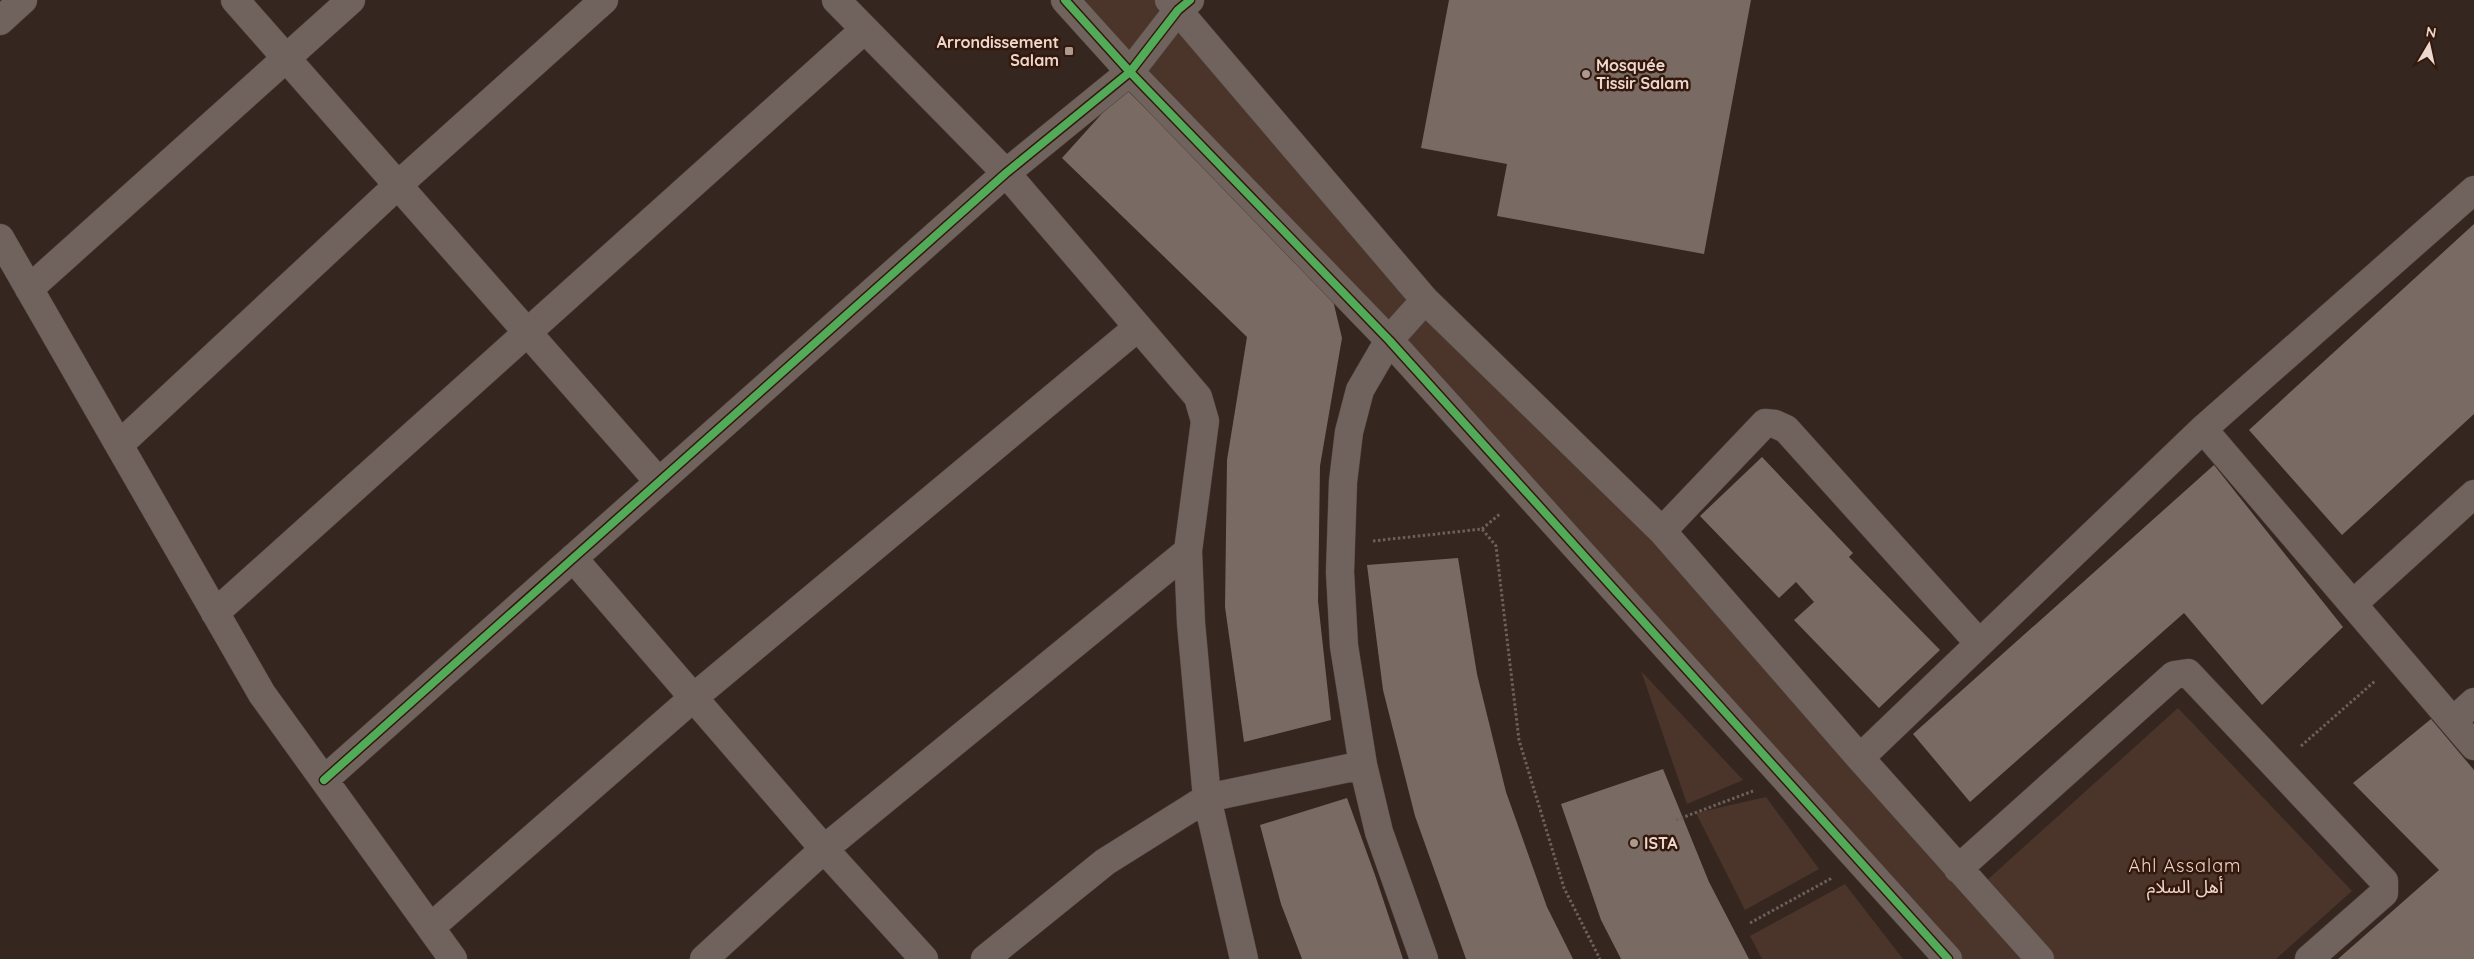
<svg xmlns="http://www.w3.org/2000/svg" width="2474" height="959" font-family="Quicksand,'Noto Sans Arabic',sans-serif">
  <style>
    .green { fill: #4b352b }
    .building { fill: #796b64 }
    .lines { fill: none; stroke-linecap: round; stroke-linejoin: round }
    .minor-casing { stroke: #52443e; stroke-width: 29 }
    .path { stroke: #6c615b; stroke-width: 3; stroke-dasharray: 2.5 2.5; stroke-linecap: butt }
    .minor { stroke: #70635e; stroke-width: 28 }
    .cycleway-casing { stroke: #34180c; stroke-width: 11 }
    .cycleway { stroke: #51ab58; stroke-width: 8 }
    .poi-dot { fill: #ac9a91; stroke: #34180c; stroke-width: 2 }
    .labels { text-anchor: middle; stroke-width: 5; stroke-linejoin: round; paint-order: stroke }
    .poi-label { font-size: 16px; font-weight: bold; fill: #ecd8cf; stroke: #34180c; text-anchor: start }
    .neighbourhood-label { font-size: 18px; letter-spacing: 1px; fill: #ecd8cf; stroke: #34180c }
  </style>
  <rect width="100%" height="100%" fill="#35261f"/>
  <path class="green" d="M1065,0H1169L1975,891L2178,708L2352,891L2276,959H1942Z
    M1641,671L1743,780L1687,804Z
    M1766,797L1819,869L1745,910L1696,813Z
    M1845,884L1903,959H1762L1750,936Z"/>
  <path class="building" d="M1449,0H1751L1704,254L1497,216L1507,164L1421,148Z
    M1125,88L1331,292L1342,338L1320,466L1318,601L1331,720L1244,742L1225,607L1227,460L1247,337L1062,158Z
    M2474,224V414L2342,535L2249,430Z
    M1762,457L1853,553L1849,557L1940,650L1879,708L1794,620L1814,602L1796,582L1779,598L1700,516Z
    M2214,465L2343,627L2262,705L2184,613L1970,802L1913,734Z
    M1458,558L1477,674L1506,792L1547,907L1573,959H1466L1415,816L1383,690L1367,565Z
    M2431,719L2474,770V959H2338L2439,870L2353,783Z
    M1663,769L1709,882L1749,959H1621L1601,920L1561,804Z
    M1347,798L1375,875L1403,959H1302L1281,904L1260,825Z"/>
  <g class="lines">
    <g class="minor-casing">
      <path id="minor" d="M235,0L659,482
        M836,0L1006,173L1198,397L1205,421L1188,551L1191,623L1207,798L1244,959
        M1065,0L1130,72L1389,340L1948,959
        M1169,0L1425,300L1662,531L1860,758L2040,959
        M0,21L23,0
        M0,238L262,694L453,959
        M29,289L351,0
        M2203,429L2474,746
        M119,445L398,185L604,0
        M1662,531L1765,423L1775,424L1786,429L1979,643
        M573,558L824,849L924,959
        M2353,604L2474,494
        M215,613L864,30
        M2453,721L2474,702
        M1860,758L2203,429L2474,190
        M324,780L1006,173L1130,72L1178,10L1190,0
        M1958,869L2174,675L2188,673L2384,881V893L2309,959
        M431,927L693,698L1137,328
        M704,959L824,849L1188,551
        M985,959L1105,862L1207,798L1363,765
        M1424,959L1379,832L1363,765L1344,646L1340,572L1343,482L1349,432L1360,390L1389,340L1425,300"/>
    </g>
    <path class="path" d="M1482,529L1501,513
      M1373,541L1482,529L1496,546L1519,740L1564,888L1600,959
      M2301,746L2375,681
      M1676,820L1753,791
      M1750,923L1832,878"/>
    <use href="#minor" class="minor"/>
    <g class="cycleway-casing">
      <path id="cycleway" d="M1065,0L1130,72L1389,340L1948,959
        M324,780L1006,173L1130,72L1178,10L1190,0"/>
    </g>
    <use href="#cycleway" class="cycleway"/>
  </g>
  <g class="poi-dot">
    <rect x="1064" y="46" width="10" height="10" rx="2.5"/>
    <circle cx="1586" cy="74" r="5"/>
    <circle cx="1634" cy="843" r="5"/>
  </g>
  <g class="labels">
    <g class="poi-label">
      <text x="1059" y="48" text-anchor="end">Arrondissement<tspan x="1059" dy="18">Salam</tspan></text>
      <text x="1596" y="71">Mosquée<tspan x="1596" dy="18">Tissir Salam</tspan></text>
      <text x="1644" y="849">ISTA</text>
    </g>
    <g class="neighbourhood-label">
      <text x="2185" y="872">Ahl Assalam<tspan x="2185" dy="21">أهل السلام</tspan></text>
    </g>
  </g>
  <g transform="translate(2429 45) rotate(9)" stroke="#34180c" stroke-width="4" paint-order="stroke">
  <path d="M0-4L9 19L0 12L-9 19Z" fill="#ecd8cf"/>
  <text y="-8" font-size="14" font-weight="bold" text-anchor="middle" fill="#ecd8cf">N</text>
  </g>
</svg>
